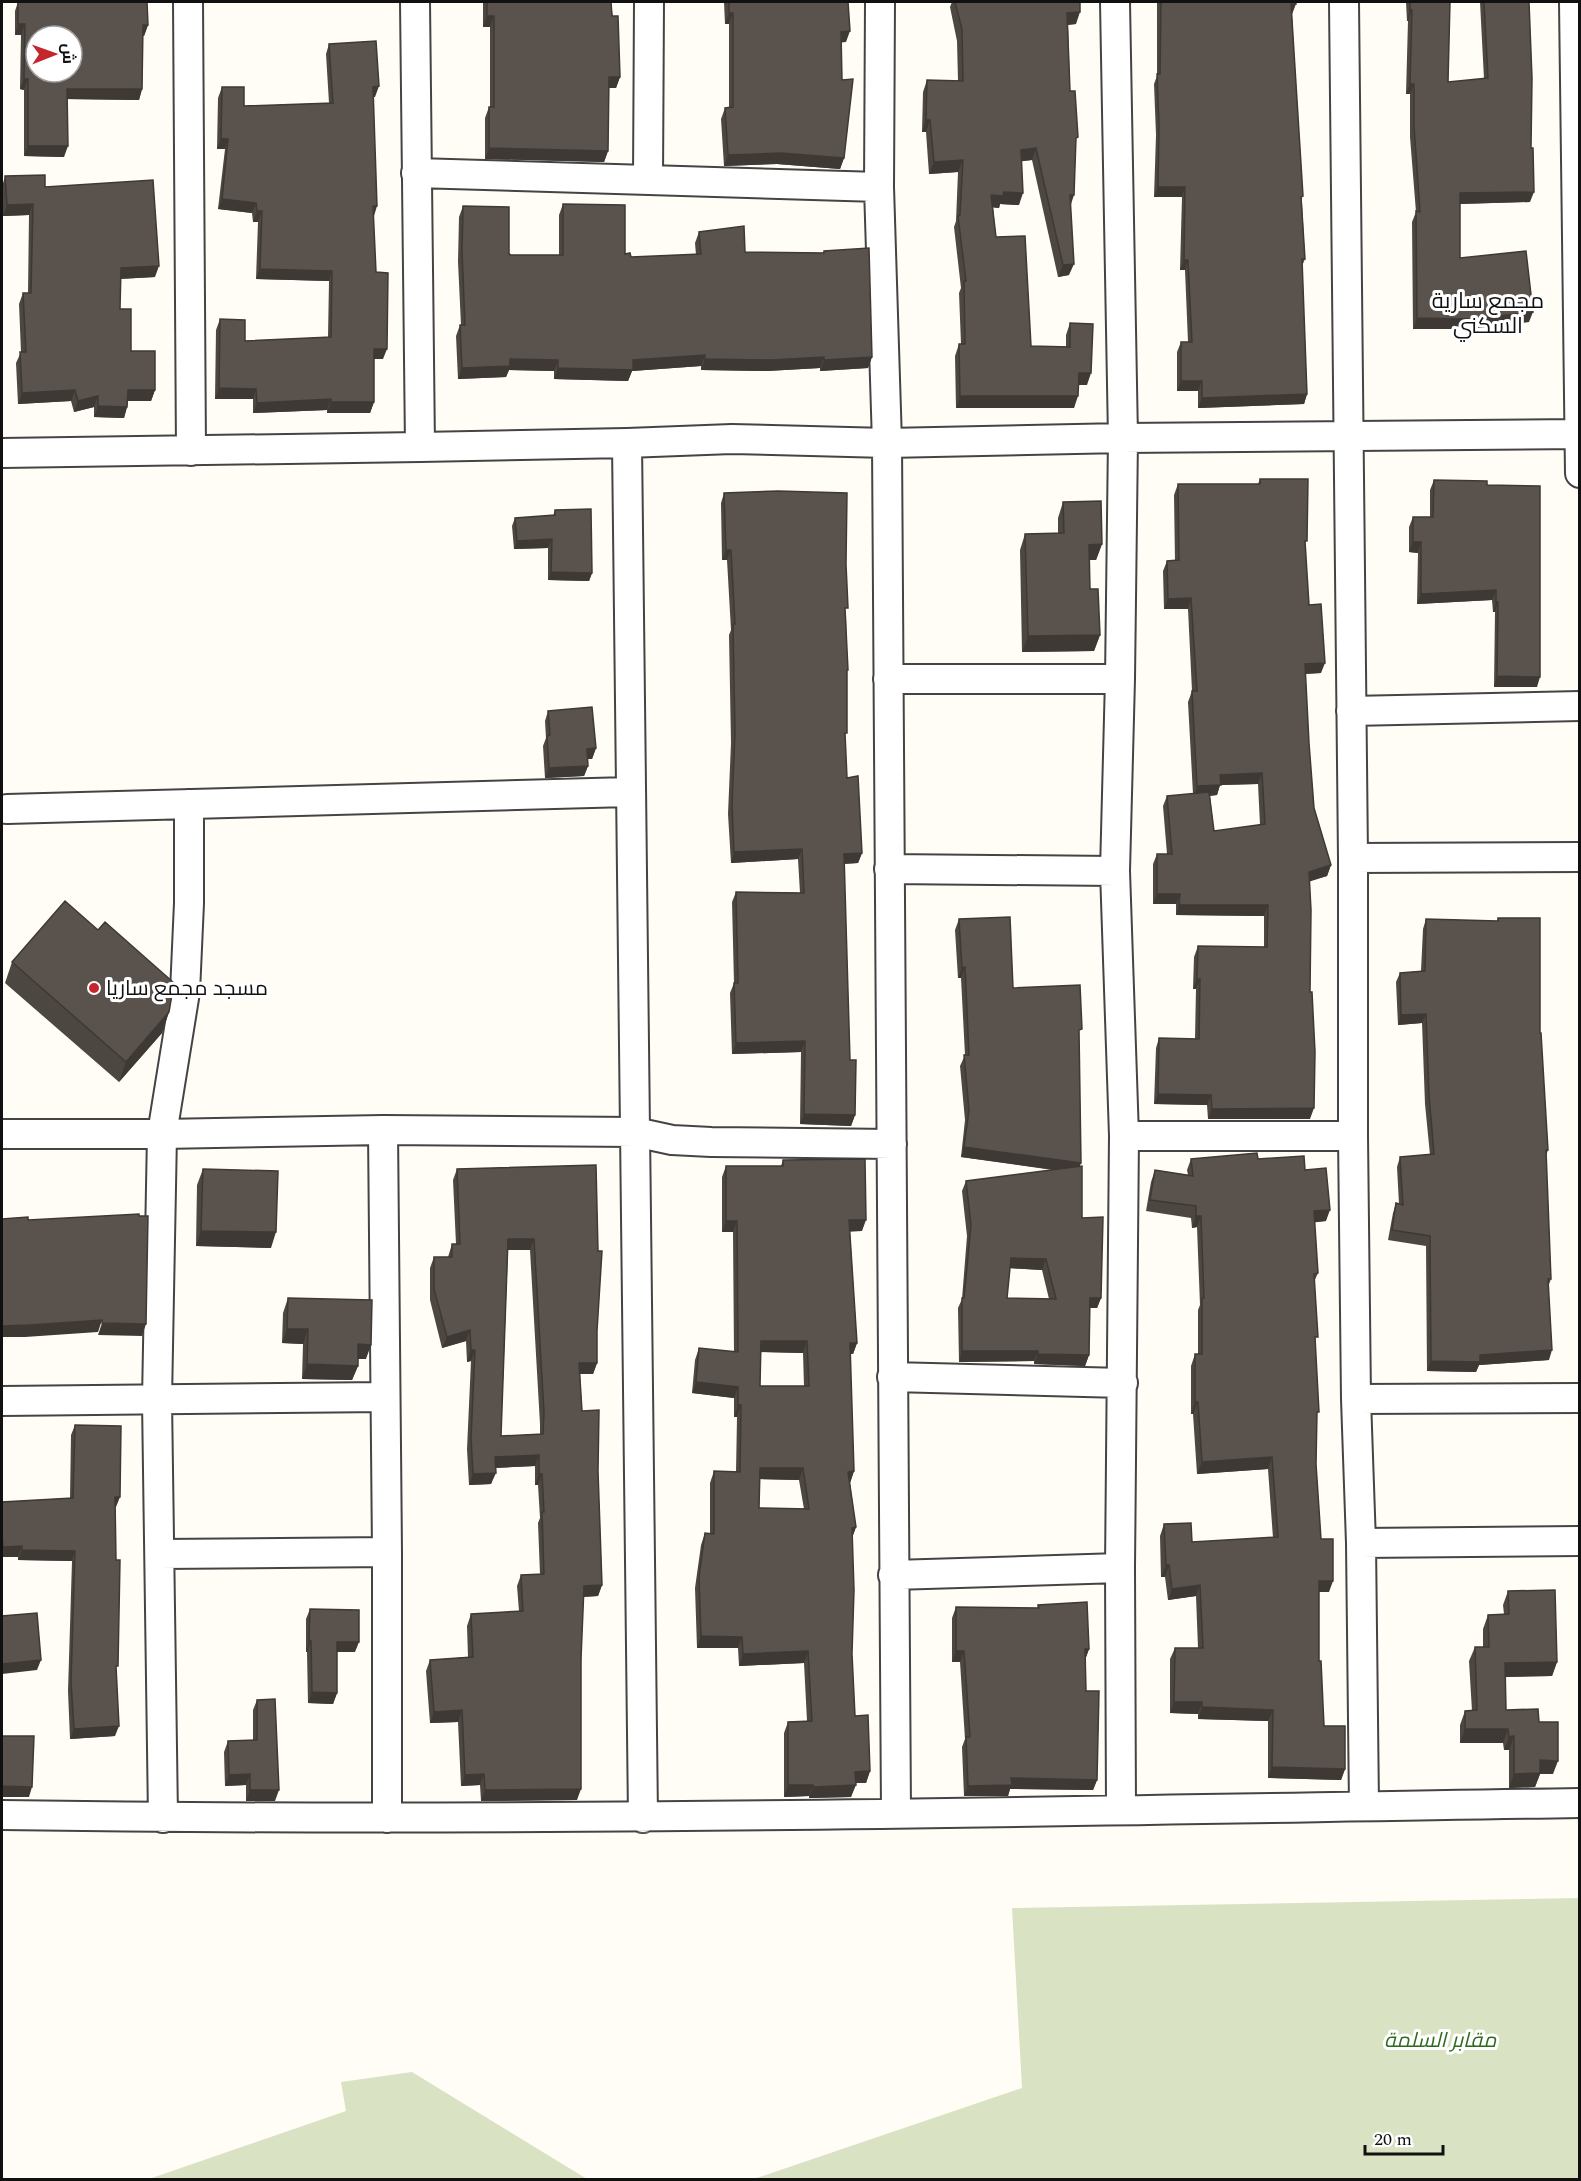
<svg xmlns="http://www.w3.org/2000/svg" width="1581" height="2181" font-family="Spectral,Cairo,serif">
  <style>
    .cemetery { fill: #d9e3c4 }
    .lines { fill: none; stroke-linecap: round; stroke-linejoin: round }
    .minor-casing { stroke: #444; stroke-width: 32 }
    .minor { stroke: #fff; stroke-width: 28 }
    .wall { fill: #4d4742; fill-rule: evenodd }
    .shaded-wall { fill: #3f3936 }
    .building { fill: #5a524d; stroke: #3f3936; stroke-width: 1.5; fill-rule: evenodd }
    .poi-dot { fill: #c4262e; stroke: #fff; stroke-width: 2 }
    .labels { text-anchor: middle; stroke-width: 6; stroke-linejoin: round; paint-order: stroke }
    .poi-label { font-size: 21px; fill: #111; stroke: #fff; text-anchor: start }
    .park-label { font-size: 21px; font-style: italic; fill: #2f6b1f; stroke: #fff }
    .neighbourhood-label { font-size: 22px; fill: #111; stroke: #fff }
  </style>
  <rect width="100%" height="100%" fill="#fffdf5"/>
  <path class="cemetery" d="M1579,1898V2179H754L1022,2088L1012,1908Z
    M412,2072L587,2179H149L346,2111L341,2082Z"/>
  <g class="lines">
    <g class="minor-casing">
      <path id="minor" d="M188,2L191,451
        M415,2L420,447
        M880,2L879,187L887,443L896,1813
        M1115,2L1123,438L1120,679L1115,871L1124,1136L1120,1568L1121,1809
        M1344,2L1353,858V1136L1356,1399L1361,1543L1364,1806
        M1574,2L1580,473
        M416,173L879,187
        M648,179L649,2
        M627,443L643,1818
        M2,453L420,447L627,443L732,439L887,443L1123,438L1580,434
        M888,679H1120
        M1351,711L1580,706
        M7,809L629,792
        M1353,858L1580,857
        M889,869L1115,871
        M383,1130L387,1552V1818
        M2,1134H162L383,1130L635,1132L672,1140L711,1142L892,1144
        M1124,1136H1353
        M892,1377L1123,1383
        M1356,1399L1580,1398
        M2,1401L385,1397
        M1361,1543L1580,1541
        M160,1554L387,1552
        M893,1575L1120,1568
        M2,1815C528,1823 1054,1811 1580,1803
        M163,1818L157,1400L162,1134L185,992L189,903V804"/>
    </g>
    <use href="#minor" class="minor"/>
  </g>
  <path class="wall" d="M18,2L148,25L144,36H143L142,89L139,100L67,99L64,157L24,156V90L20,89L21,35H15V11Z
    M483,2H611L620,77L616,88H609L608,151L604,162L485,159V118L489,107H490V27H483Z
    M724,2H848L846,42H841L844,158L840,169L777,164L724,166L721,119L725,108H729V24H725Z
    M952,2L1076,24L1068,25L1070,91L1076,142L1071,205L1069,275L1058,277L1032,160L1021,161L1019,205L1000,204L999,208L993,207L996,237L1031,346L1066,347V335L1070,323L1087,385H1078L1074,408H956L955,356L959,344H961L959,293L961,288L954,227L956,221L958,172L929,174L926,132H922L923,92L927,80L958,81L957,41L950,7Z
    M1155,2H1296L1292,14L1305,259L1302,266L1307,394L1304,404L1198,408V391H1177V352L1181,342H1188L1185,270H1180L1182,197H1154L1156,135L1154,84L1157,76V3H1155Z
    M1406,2H1450L1448,82L1484,79L1480,2H1529L1530,202L1460,204V258L1529,322L1469,329H1413L1412,222L1416,212L1410,137V94H1406L1408,21H1407Z
    M329,44L375,97H374L373,216L376,272L383,359H374V402L370,413H327V410L253,413V399H215L216,330L220,319L245,341L328,337L329,281L256,279L258,222H253L252,213L218,209L225,149H217L218,98L222,87L244,106L329,103L326,54Z
    M5,176L45,187L155,277L120,279V309L131,351L155,390L151,401H128L127,407L124,418L94,417V407L74,412L71,401L18,404L16,363L21,352L19,304L23,293H28L29,215L3,216L2,187Z
    M563,204L625,254L631,257L696,255L695,243L699,232L745,252L823,253L824,251L872,357L868,368L820,371V368L767,371L701,370V366L632,371L628,381L554,379V371L509,370L506,377L458,379L456,336L460,325H461L458,262L459,217L463,206L511,255H559V215Z
    M1260,479L1305,546L1309,605L1321,673L1305,674L1309,743L1314,808L1331,865L1327,876L1309,881L1310,1119H1208L1207,1105L1154,1104L1156,1048L1159,1038L1195,1039L1196,989H1193L1194,957L1198,946L1264,947V916L1176,915V904H1153V864L1157,854H1167L1163,806L1167,796L1193,794L1188,702L1192,691L1188,609H1164L1163,571L1167,561H1175L1174,495L1178,484H1258ZM1258,784L1260,825L1214,831L1210,796L1217,795L1220,785Z
    M1434,480L1487,485L1537,687H1494L1495,612H1493L1492,600L1417,604L1418,553L1409,552V527L1413,517H1430V490Z
    M724,493L846,615L847,674L845,738L847,778L862,853L858,863L844,864L850,1060L855,1115L851,1126L800,1124L801,1052L732,1054L730,993L734,983L732,902L736,892L800,893L798,859L731,863L728,814L731,743L729,635L731,630L727,560H722L721,503Z
    M1063,502L1102,544L1096,560H1089L1090,589L1100,635L1094,651L1022,652L1020,550L1025,534L1058,533V518Z
    M555,510L592,573L589,581L548,580V548L514,549L512,526L515,518L553,516Z
    M548,711L596,748L592,759H587L588,766L584,776L545,778L543,746L546,738L545,721Z
    M1498,918L1540,1033L1548,1150L1546,1156L1551,1279L1548,1287L1549,1360L1479,1365L1476,1372L1427,1371L1426,1246L1388,1240L1393,1213L1396,1203L1399,1204L1397,1167L1400,1157L1430,1155L1425,1104L1422,1023L1398,1025L1396,982L1400,973L1421,971L1423,929L1426,919L1497,921Z
    M959,919L1013,988L1079,1037L1081,1163L1079,1167L1082,1218L1101,1298L1097,1308H1090L1089,1355L1085,1366L1034,1364V1361L959,1362L958,1308L962,1299L967,1236L962,1191L966,1181L1053,1170L961,1157L965,1120L960,1066L965,1055L961,978H958L955,930ZM1010,1268L1042,1270L1049,1299L1007,1298Z
    M12,962L169,1012L162,1033L119,1082L5,983Z
    M1191,1159H1258L1305,1170L1326,1221L1314,1222L1318,1273L1314,1282L1317,1418L1316,1464L1321,1539L1329,1592H1319V1661L1324,1726L1345,1769L1341,1780L1268,1778V1721L1198,1719V1714L1170,1713V1659L1175,1648H1198L1196,1596L1168,1600L1165,1577H1161L1160,1536L1164,1524L1192,1542L1273,1538L1268,1469L1197,1474L1193,1414H1191V1366L1195,1354H1198V1310L1200,1305L1197,1227L1192,1228L1191,1218L1146,1211L1151,1182L1155,1170L1188,1175L1187,1170Z
    M783,1160L862,1231H850L857,1343L853,1354H850L854,1471L850,1483L856,1527L852,1538V1654L855,1716L870,1771L866,1783H855L851,1797L809,1798V1796L784,1797V1733L788,1722L807,1721L804,1663L739,1666L738,1648H697L695,1588L701,1545L705,1533L710,1534V1483L714,1471L736,1472L737,1417H734V1398L692,1393L695,1360L699,1348L734,1352L733,1232H722V1177L726,1166H781ZM761,1352L803,1353L804,1386H760ZM760,1479L799,1480L804,1509L759,1508Z
    M596,1165L597,1363L593,1374H580L582,1411L598,1471L602,1585L598,1596L583,1597L577,1800L481,1801L480,1785L461,1786L458,1722L430,1723L426,1671L430,1660L468,1657L467,1626L471,1614L519,1611L517,1586L521,1575L540,1574L538,1523L540,1518L538,1485H535V1466L495,1468L491,1484L469,1485L467,1449L471,1361L467,1362L466,1341L442,1348L430,1300V1268L434,1257H448L452,1244H456L453,1180L457,1169ZM508,1250H530L540,1424V1434L501,1436Z
    M203,1169L271,1248L196,1246L197,1185Z
    M288,1298L366,1359H358V1366L352,1380L302,1379L303,1344L282,1343L283,1313Z
    M75,1425L116,1507H115L116,1670L115,1736L70,1739L68,1691L72,1561L18,1560V1557H2V1502L70,1498L71,1435Z
    M1508,1591L1557,1662L1552,1676L1505,1677L1506,1710L1539,1722L1553,1774H1540L1535,1787L1509,1788V1750H1504L1503,1743H1460V1725L1465,1711H1472L1469,1661L1475,1647H1483V1629L1488,1615L1504,1614L1503,1605Z
    M1038,1605L1089,1649L1085,1660L1086,1691L1097,1780L1093,1790L1010,1789L1008,1796H964L962,1747L965,1739L960,1662H952V1618L956,1607L1037,1608Z
    M310,1609L355,1652H337V1693L333,1704L308,1703L307,1652H306V1619Z
    M257,1700L275,1801H246V1785L225,1786L224,1752L228,1741L253,1740V1710Z"/>
  <path class="shaded-wall" d="M1291,4H1296L1292,14Z
    M1410,10H1412L1408,21H1407Z
    M1080,12L1076,24L1063,25L1067,13Z
    M729,13H733L729,24H725Z
    M487,16H494L490,27H483Z
    M18,24H25L21,35H15Z
    M143,25H148L144,36H139Z
    M850,31L846,42L837,43L841,32Z
    M609,77H620L616,88H605Z
    M24,79H28L24,90L20,89Z
    M1410,84H1414L1410,94H1406Z
    M379,86L375,97H369L373,87Z
    M67,89H142L139,100L63,99Z
    M926,120H930L926,132H922Z
    M221,139H228L225,149H217Z
    M28,146H68L64,157L24,156Z
    M489,148L608,151L604,162L485,159Z
    M1036,148L1032,160L1016,162L1021,150Z
    M781,153L844,158L840,169L777,164L724,166L728,155Z
    M963,160L958,172L929,174L934,162Z
    M1158,187H1185L1182,197H1154Z
    M1004,192L1023,193L1019,205L1000,204L999,208L987,207L991,195Z
    M1534,192L1530,202L1457,204L1460,193Z
    M1070,195H1074L1070,207Z
    M222,199L256,203L252,213L218,209Z
    M33,204L29,215L3,216L7,205Z
    M373,206H377L374,216Z
    M257,211H262L258,222H253Z
    M1184,260H1188L1185,270H1180Z
    M1074,264L1069,275L1058,277L1063,265Z
    M159,266L155,277L117,279L121,268Z
    M260,269L332,271L329,281L256,279Z
    M1533,312L1529,322L1469,329H1413L1417,318Z
    M374,349H387L383,359H370Z
    M705,355L701,366L632,371L628,381L554,379L558,368L633,360Z
    M824,357L820,368L767,371L701,370L705,359Z
    M872,357L868,368L820,371L824,360Z
    M510,359L558,360L554,371L509,370L506,377L458,379L462,368Z
    M1079,373H1091L1087,385H1074Z
    M1181,381H1202L1198,391H1177Z
    M219,388L256,389L253,399H215Z
    M75,390L71,401L18,404L22,393Z
    M128,390H155L151,401H124Z
    M1307,394L1304,404L1198,408L1202,398Z
    M98,396L94,407L74,412L78,401Z
    M960,396H1078L1074,408H956Z
    M331,399L327,410L253,413L257,403Z
    M331,402H374L370,413H327Z
    M98,406L127,407L124,418L94,417Z
    M552,539L548,548L514,549L517,541Z
    M1413,542H1421L1418,553L1409,552Z
    M1102,544L1096,560H1083L1089,545Z
    M726,550H731L727,560H722Z
    M551,572L592,573L589,581L548,580Z
    M1496,590L1492,600L1417,604L1421,594Z
    M1191,598L1188,609H1164L1168,599Z
    M1496,602H1498L1495,612H1493Z
    M1100,635L1094,651L1022,652L1028,636Z
    M1325,663L1321,673L1301,674L1305,664Z
    M1497,676L1540,677L1537,687H1494Z
    M596,748L592,759H583L587,749Z
    M588,766L584,776L545,778L549,768Z
    M1262,773L1258,784L1220,785L1217,795L1194,797L1197,786L1220,775Z
    M802,849L798,859L731,863L734,852Z
    M862,853L858,863L840,864L844,854Z
    M1331,865L1327,876L1305,883L1309,872Z
    M1157,894H1180L1176,904H1153Z
    M1179,905H1268L1264,916L1176,915Z
    M965,967L961,978H958L962,968Z
    M1197,979H1200L1196,989H1193Z
    M169,1012L162,1033L119,1082L126,1062Z
    M1426,1014L1422,1023L1398,1025L1401,1015Z
    M805,1041L801,1052L732,1054L736,1043Z
    M1158,1094L1211,1095L1207,1105L1154,1104Z
    M1314,1108L1310,1119H1208L1212,1109Z
    M804,1114L855,1115L851,1126L800,1124Z
    M964,1147L1081,1163L1077,1173L961,1157Z
    M1330,1210L1326,1221L1309,1223L1314,1211Z
    M1196,1216H1201L1197,1227L1192,1228Z
    M849,1220H866L862,1231L845,1232Z
    M726,1221H737L733,1232H722Z
    M201,1231L276,1232L271,1248L196,1246Z
    M508,1239H534L530,1250H504Z
    M1011,1258L1046,1259L1042,1270L1007,1268Z
    M1090,1298H1101L1097,1308H1086Z
    M102,1320L98,1332L25,1337H2V1326Z
    M102,1323L146,1324L142,1336L98,1335Z
    M287,1329H308L303,1344L282,1343Z
    M470,1330L466,1341L442,1348L447,1337Z
    M761,1341H807L803,1353L757,1352Z
    M850,1343H857L853,1354H846Z
    M358,1344L371,1345L366,1359H353Z
    M471,1350H475L471,1361L467,1362Z
    M1552,1350L1549,1360L1479,1365L1476,1372L1427,1371L1431,1361L1480,1355Z
    M962,1351H1038L1034,1361L959,1362Z
    M1038,1354L1089,1355L1085,1366L1034,1364Z
    M579,1363H597L593,1374H575Z
    M307,1364L358,1366L352,1380L302,1379Z
    M696,1382L738,1387L734,1398L692,1393Z
    M1195,1402H1198L1193,1414H1191Z
    M738,1405H741L737,1417H734Z
    M539,1455L535,1466L491,1468L495,1457Z
    M1272,1457L1268,1469L1197,1474L1202,1462Z
    M760,1468H803L799,1480L756,1479Z
    M854,1471L850,1483L848,1472Z
    M496,1473L491,1484L469,1485L473,1474Z
    M539,1474H542L538,1485H535Z
    M115,1497H120L116,1507H111Z
    M856,1527L852,1538V1528Z
    M22,1546L18,1557H2V1551L3,1547Z
    M22,1550L75,1551L72,1561L18,1560Z
    M1166,1565H1169L1165,1577H1161Z
    M1319,1581H1333L1329,1592H1314Z
    M602,1585L598,1596L580,1597L584,1586Z
    M1200,1585L1196,1596L1168,1600L1172,1589Z
    M701,1636L742,1637L738,1648H697Z
    M309,1641H311L307,1652H306Z
    M337,1642H359L355,1652H333Z
    M1085,1649H1089L1085,1660Z
    M808,1651L804,1663L739,1666L743,1654Z
    M956,1651H964L960,1662H952Z
    M41,1660L37,1670L2,1674V1664Z
    M1557,1662L1552,1676L1500,1677L1505,1663Z
    M312,1692L337,1693L333,1704L308,1703Z
    M1174,1702H1202L1198,1714L1170,1713Z
    M1202,1707L1273,1710L1268,1721L1198,1719Z
    M462,1710L458,1722L430,1723L434,1712Z
    M119,1726L115,1736L70,1739L74,1729Z
    M1465,1729H1508L1503,1743H1460Z
    M1514,1736L1509,1750H1504L1509,1737Z
    M1540,1760L1558,1761L1553,1774H1540L1535,1787L1509,1788L1514,1774Z
    M1272,1767L1345,1769L1341,1780L1268,1778Z
    M870,1771L866,1783H851L855,1772Z
    M250,1774L246,1785L225,1786L229,1775Z
    M484,1774L480,1785L461,1786L465,1775Z
    M1011,1778L1097,1780L1093,1790L1010,1789L1008,1796H964L968,1786Z
    M788,1785H813L809,1796L784,1797Z
    M856,1785L851,1797L809,1798L813,1787Z
    M2,1786L32,1787L29,1797H2Z
    M581,1789L577,1800L481,1801L485,1790Z
    M250,1790H279L275,1801H246Z"/>
  <path class="building" d="M18,2H147L148,25H143L142,89H67L68,146H28V79H24L25,24H18ZM36,36H72V72H36Z
    M487,2H611L612,16H618L620,77H609L608,151L489,148V107H494V16H487Z
    M729,2H848L850,31L841,32L842,80L853,79L844,158L781,153L728,155L725,108L733,107V13H729Z
    M955,2H1080V12L1067,13L1070,91H1075L1078,137L1076,138L1074,195H1070L1074,264L1063,265L1036,148L1021,150L1023,193L1004,192L1003,196L991,195L996,237L1025,236L1031,346L1070,347V323L1093,324L1091,373H1079L1078,396H960L959,344H965L964,281H966L958,216L960,215L963,160L934,162L930,120H926L927,80L963,81L962,29Z
    M1161,2H1296V4H1291L1303,196L1301,197L1305,259H1302L1307,394L1202,398V381H1181V342H1192L1188,260H1184L1185,187H1158L1159,125L1157,74H1160Z
    M1410,2H1450L1448,82L1488,78L1484,2H1529L1532,78L1531,148H1533L1534,192L1460,193V258L1526,251L1533,312L1473,319L1417,318L1416,211L1420,212L1414,126V84H1410L1412,10H1410Z
    M376,41L379,86L373,87L377,206H373L376,272L388,273L387,349H374V402H331V399L257,403L256,389L219,388L220,319L245,320V341L331,337L332,271L260,269L262,211H257L256,203L222,199L228,139H221L222,87H244V106L333,103L329,44Z
    M45,175V187L153,180L159,266L121,268L120,309H131V351H155V390H128L127,407L98,406V396L78,401L75,390L22,393L20,352H26L23,293H31L33,204L7,205L5,176Z
    M563,204L625,205V254L630,253L631,257L701,254L699,232L744,226L745,252L824,253V251L869,248L872,357L824,360V357L771,360L705,359V355L633,360V370L558,368V360L510,359V366L462,368L460,325H465L462,251L463,206L509,207V254L511,255H563Z
    M1260,479H1308L1307,541H1305L1309,605L1321,604L1325,663L1305,664L1309,743L1314,808L1331,865L1309,872L1311,910L1310,992H1312L1315,1052L1314,1108L1212,1109L1211,1095L1158,1094L1159,1038L1199,1039L1200,979H1197L1198,946L1267,947L1268,905H1179L1180,894H1157V854H1172L1167,796L1209,792L1214,831L1265,824L1262,773L1220,775L1221,785L1197,786L1192,691H1197L1191,598L1168,599L1167,561L1179,560L1178,484H1260Z
    M1434,480L1487,481V485L1540,486V677L1497,676L1498,602H1496V590L1421,594V542H1413V517H1433Z
    M778,491L847,493L846,564L848,608H845L848,670H847V733H845L847,778L858,776L862,853L844,854L850,1060H856L855,1115L804,1114L805,1041L736,1043L734,983H738L736,892L804,893L802,849L734,852L732,804L735,733L733,624H735L731,550H726L724,493Z
    M1101,501L1102,544L1089,545L1090,589H1098L1100,635L1028,636L1025,534L1064,533L1063,502Z
    M591,509L592,573L551,572L552,539L517,541L515,518L555,515V510Z
    M592,707L596,748L587,749L588,766L549,768L547,736L550,735L548,711Z
    M65,901L98,930L105,922L174,983L169,1012L126,1062L12,962Z
    M1010,917L1013,988L1080,985L1082,1029L1079,1030L1081,1163L964,1147L969,1110L964,1055H969L965,967L962,968L959,919Z
    M1498,918H1540V1033H1541L1548,1150H1546L1551,1279H1548L1552,1350L1480,1355V1362L1431,1361L1430,1236L1392,1230L1396,1203L1403,1205L1400,1157L1434,1154L1429,1095L1426,1014L1401,1015L1400,973L1425,971L1426,919L1498,921Z
    M1257,1153L1258,1159L1304,1156L1305,1170L1326,1168L1330,1210L1314,1211L1318,1273L1314,1274L1318,1337H1315L1319,1412H1317L1316,1464L1321,1539H1333V1581H1319V1661H1321L1324,1726H1345V1769L1272,1767L1273,1710L1202,1707V1702H1174L1175,1648H1203L1200,1585L1172,1589L1169,1565H1166L1164,1524L1191,1523L1192,1542L1278,1537L1272,1457L1202,1462L1198,1402H1195V1354H1202V1298H1204L1201,1216H1196V1206L1150,1200L1155,1170L1193,1176L1191,1159Z
    M865,1159L866,1220H849L857,1343H850L854,1471L848,1472L856,1527L852,1528L854,1590L852,1654L855,1716L868,1715L870,1771L855,1772L856,1785L813,1787V1785H788V1722L812,1721L808,1651L743,1654L742,1637L701,1636L699,1577L705,1533L714,1534V1471L740,1472L741,1405H738V1387L696,1382L699,1348L738,1352L737,1221H726V1166H783V1160ZM761,1341H807L809,1386H760ZM760,1468H803L809,1509L759,1508Z
    M596,1165L598,1251H602L597,1331V1363H579L582,1411L599,1410L598,1471L602,1585L584,1586L581,1659V1789L485,1790L484,1774L465,1775L462,1710L434,1712L430,1660L473,1657L471,1614L523,1611L521,1575L544,1574L542,1512H544L542,1474H539V1455L495,1457L496,1473L473,1474L471,1438L475,1350H471L470,1330L447,1337L434,1289V1257H452V1244H460L457,1169ZM508,1239H534L544,1413L543,1434L501,1436Z
    M1082,1166V1218L1103,1217L1101,1298H1090L1089,1355L1038,1354V1351H962V1298H964L971,1225L966,1181ZM1011,1258L1046,1259L1056,1299L1007,1298Z
    M203,1169L278,1171L276,1232L201,1231Z
    M139,1214V1216H148L146,1324L102,1323V1320L30,1325L2,1326V1219L28,1217V1220Z
    M288,1298L372,1300L371,1345L358,1344V1366L307,1364L308,1329H287Z
    M75,1425L121,1426L120,1497H115L116,1560H120L118,1666H116L119,1726L74,1729L71,1681L75,1551L22,1550V1546L3,1547L2,1536V1502L73,1498Z
    M1555,1590L1557,1662L1505,1663L1506,1710L1538,1709L1539,1722H1558V1761L1540,1760V1773L1514,1774V1736L1509,1737L1508,1729H1465V1711L1477,1710L1475,1647H1489L1488,1615L1509,1614L1508,1591Z
    M1087,1602L1089,1649H1085L1086,1691H1099L1097,1780L1011,1778L1012,1785L968,1786L966,1737H970L964,1651H956V1607L1039,1608L1038,1605Z
    M310,1609L359,1610V1642H337V1693L312,1692L311,1641H309Z
    M37,1613L41,1660L2,1664V1616Z
    M275,1699L279,1790H250V1774L229,1775L228,1741L257,1740V1700Z
    M2,1736H34L32,1787L2,1786Z"/>
  <circle class="poi-dot" cx="94" cy="988" r="6"/>
  <g class="labels">
    <g class="poi-label">
      <text x="106" y="995">مسجد مجمع ساريا</text>
    </g>
    <g class="park-label">
      <text x="1440" y="2047">مقابر السلمة</text>
    </g>
    <g class="neighbourhood-label">
      <text x="1488" y="308">مجمع سارية<tspan x="1488" dy="25">السكني</tspan></text>
    </g>
  </g>
  <rect width="1581" height="2181" fill="none" stroke="#111111" stroke-width="6"/>
  <g transform="translate(54 54) rotate(89)"><circle r="28" fill="#ffffff" stroke="#a0a0a0" stroke-width="1.5"/>
  <path d="M0-4.5L10 22L0 15L-10 22Z" fill="#c4262e"/>
  <text y="-9" font-size="16" font-weight="bold" text-anchor="middle" fill="#111111">ش</text>
  </g>
  <path d="M1365 2145v9h78v-9" fill="none" stroke="#111111" stroke-width="3"/>
  <text x="1374" y="2145" font-size="18" fill="#111111" stroke="#ffffff" stroke-width="4.5" paint-order="stroke">20 m</text>
</svg>
